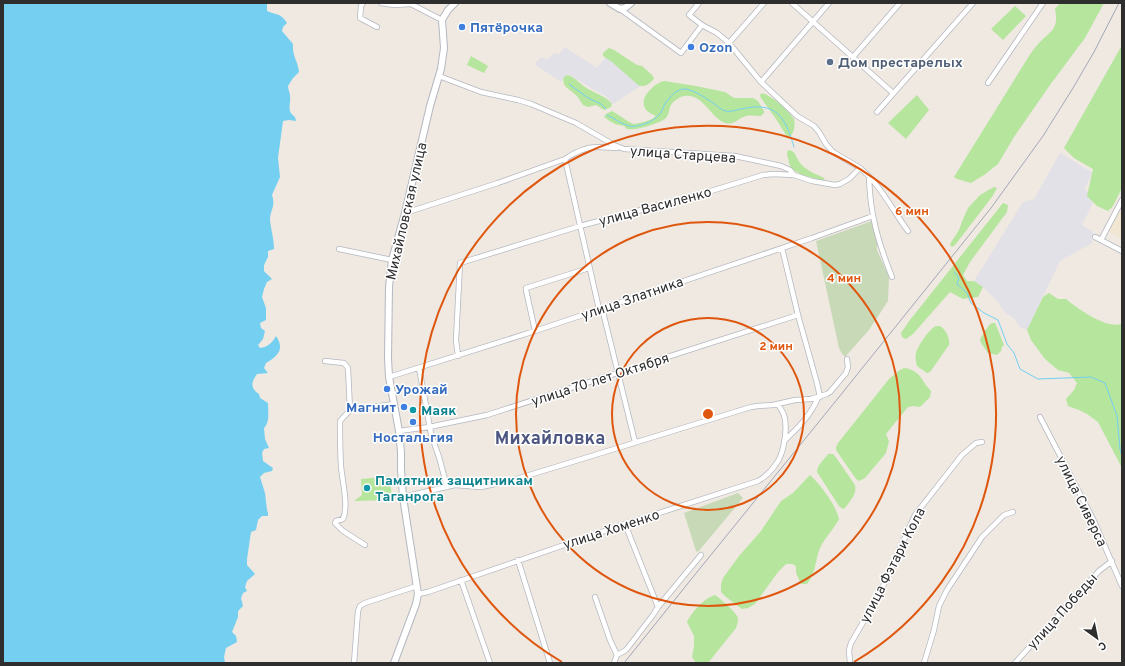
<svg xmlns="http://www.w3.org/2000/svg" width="1125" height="666" font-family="Overpass,sans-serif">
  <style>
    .industrial { fill: #e3e1e8 }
    .education { fill: #f0e6d1 }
    .green { fill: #b6e59e }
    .cemetery { fill: #c8d9b8 }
    .water { fill: #75cff0 }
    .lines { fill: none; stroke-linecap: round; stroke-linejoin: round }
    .stream { stroke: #75cff0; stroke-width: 1 }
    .street-casing { stroke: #b4b7c1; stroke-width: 6 }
    .secondary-casing { stroke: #b4b7c1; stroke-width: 8 }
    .street { stroke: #fff; stroke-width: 4.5 }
    .secondary { stroke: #fff; stroke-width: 6 }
    .rail { stroke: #a3a6b8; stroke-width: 1 }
    .ring { fill: none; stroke: #df570e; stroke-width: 2 }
    .shop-dot { fill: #3f7fe0; stroke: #fff; stroke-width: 1.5 }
    .service-dot { fill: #5c6f8a; stroke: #fff; stroke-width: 1.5 }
    .culture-dot { fill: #0f9aa8; stroke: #fff; stroke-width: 1.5 }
    .labels { text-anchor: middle; stroke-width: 3; stroke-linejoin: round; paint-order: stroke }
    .shop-label { font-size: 14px; font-weight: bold; fill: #366cbe; stroke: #fff; text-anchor: start }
    .service-label { font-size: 14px; font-weight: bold; fill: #4e5e75; stroke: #fff; text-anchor: start }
    .street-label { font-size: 14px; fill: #2e2e2e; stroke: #fff }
    .culture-label { font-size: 14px; font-weight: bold; fill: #0d838f; stroke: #fff; text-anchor: start }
    .district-label { font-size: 18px; font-weight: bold; fill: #4d5680; stroke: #fff }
    .centre { fill: #df570e; stroke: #fff; stroke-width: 2 }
    .ring-label { font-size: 12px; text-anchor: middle; font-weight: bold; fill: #df570e; stroke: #fff; stroke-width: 3; stroke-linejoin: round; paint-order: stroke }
  </style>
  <rect width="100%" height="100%" fill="#efe9e1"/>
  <path class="industrial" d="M565,47L597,68L607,56L633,77L641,86L613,104L607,97L589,87L568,74L561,82L534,64L542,57L547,60L555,53L559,54Z
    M1060,153L1093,173L1084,189L1096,197L1082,225L1093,232L1092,243L1060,261L1027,330L1019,327L1014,318L1005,313L996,300L986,290L974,281L1023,202L1034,199Z"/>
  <path class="education" d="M1122,207V239L1109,232Z"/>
  <path class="green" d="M1060,3H1104L1085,38L1050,85L1014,137L998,164L984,175L971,183L957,179L954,177L1029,56C1032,52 1035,47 1039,43C1052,30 1059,29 1055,9Z
    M1015,6L1026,16L1003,40L991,29Z
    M1122,45V188L1113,206L1108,211L1097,206L1087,196L1093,169L1074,158L1064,148Z
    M609,48L614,50L637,65L642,66L652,75L654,78L653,80C649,84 644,88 638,85L612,62L603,56V53Z
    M471,56L488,66L484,73L467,65Z
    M568,75C576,78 582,86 590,90C597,94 607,97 612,104L611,107L604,110L596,105L588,107L583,105L577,96L566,87L564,84L563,79L565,76Z
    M664,81L696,86L725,92L734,98H753L758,101L764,111V113L761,116C756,116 750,115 746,116C736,119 733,128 721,121C709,113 701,93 684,96C679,97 672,102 670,107C669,111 669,114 666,118C661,123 635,131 628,129C623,128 628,129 624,126C621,125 617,125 615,124C611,122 608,120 604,117L606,114L612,111L617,114L629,122L634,124L644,122L652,119L656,116C652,114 647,112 645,108C639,97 655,83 664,81Z
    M762,93C775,98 786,108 794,119C795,125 795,133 789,137L786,135L776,119L761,98L760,95Z
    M917,95L929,110L906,139L888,123Z
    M788,150C796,150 796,159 801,164C807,171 816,174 824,178L825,181H824L802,175L792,169L790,166L787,154Z
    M994,187L997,188L992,197L955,245L952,247L951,246L950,244L959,230L963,219L968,208L980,195Z
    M1003,203L1008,205L1007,212L970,262L963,275L967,281H974L983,287L978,297L963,299L950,292L913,334L906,339L902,337L901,333L910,320Z
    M1049,293L1058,299H1066C1078,309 1106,329 1122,324V468L1098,422L1087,414L1079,410L1068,406L1066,399L1074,390L1077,383L1069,373L1058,370L1045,359L1031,340L1027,330L1043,297Z
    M992,323H995L996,325L1004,345L1002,347L1001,351L997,355L988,353L981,343L980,339L989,325Z
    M936,326H940C946,330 950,337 949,345L930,372L927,373L917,366C916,362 915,357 916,353C918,346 929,329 936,326Z
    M904,368C915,369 920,375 925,384C926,386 929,388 931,391L930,397L920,407L914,406L908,407L886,434L889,441L886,453L865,478L859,481L856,479L836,450V447L838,443L889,379L900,370Z
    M828,454H833L835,456L855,485C857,494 850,501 845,508L843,509L839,506L817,472C817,465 824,460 828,454Z
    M810,475C820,484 836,505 839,519C834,529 825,537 820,548C815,560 816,573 807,584H801L796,573V567L795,565L792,564H786L778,572L755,604L748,608L742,609L726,597L721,592V584L723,578L739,556L761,531L781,501L793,493Z
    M390,476L392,500L354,501L362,495L361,479Z
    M715,595C721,599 736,612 738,618C738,622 737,625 736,628L708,663H696L692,657L694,646V636L687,622C691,613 704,598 715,595Z"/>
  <path class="cemetery" d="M872,221L877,240V250L889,277L888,301L869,330L845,357L841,352L839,348L816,241Z
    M738,493L743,498L698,552L696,551L684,513Z"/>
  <path class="water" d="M3,3H267V11C276,15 281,13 287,23L283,27L282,31L293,44C292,56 298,61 299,72L293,78L288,86C288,89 290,93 290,96C291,106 286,110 295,117L296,121L289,120L283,121L278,158L280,177L272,195C276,207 270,210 270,220C271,230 274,239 274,249L268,251V257L264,265V271L272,279L267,282L264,289L262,297L266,308V320L260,323L261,328L265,331L263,339L258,345L260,348C268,347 272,343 276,336C285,349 278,356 266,363L264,368L268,373L257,374C251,382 250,388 259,394L260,398L268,403C268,412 270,422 264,428L265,439L269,448L264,449L262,453L263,461L273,468L272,471L264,473L260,477L265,493L267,510L268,513V516H262L258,520L256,530L251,532L247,559V565L255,574L247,581L245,587L247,591L243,593L241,598L243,606L238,611V617L232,632L236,636L237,642L226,648L224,657L225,663H3Z"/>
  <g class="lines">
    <path class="stream" d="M569,84L588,98L601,104L606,109
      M607,115C614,118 621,124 629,126C632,127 637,126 641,125C648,123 653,121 659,115C663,111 663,106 666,102C670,97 676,90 683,89C691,88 706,98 713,103C716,105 719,108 723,110C729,113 735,110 741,109C776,101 785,116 794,147
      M954,272L959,278L957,284L967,293L971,303L984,313L998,320L1007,344L1014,353L1020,369L1038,379L1091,377L1105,383L1117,416L1120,449L1122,457"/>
    <g class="street-casing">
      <path id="street" d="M363,3L361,6L360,18L377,27
        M381,3L394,5L410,4
        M409,3L442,20
        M699,3L689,15L702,25L717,33L729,43L761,82L797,116L814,126L819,132L826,144L833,152L860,168
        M792,3L893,93
        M620,9L681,53L702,25
        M729,43L764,3
        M853,57L900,3
        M439,76L481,92L518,100L531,104L576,123L614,145L624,149L735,156L781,166L790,170L794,175
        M761,82L829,3
        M988,83L1043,3
        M877,112L973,3
        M565,159L599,309
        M869,177C870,214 878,242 892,277
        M405,213L498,183L565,159C575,152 586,147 598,147C605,147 611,148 617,148
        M1095,237L1122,251
        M1101,240L1122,200
        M782,248L798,315L817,383L820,397
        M339,249L392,260
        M602,308L635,442
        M535,331L526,290V288L589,268
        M458,356L456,340L460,263L580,226L698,195L763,175L773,174L794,175L812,181L835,185L840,184L849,179L860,168C880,184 893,211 908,231
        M325,361L344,363L348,368L350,410L340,421C340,436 340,451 341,466C342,480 349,506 343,519L336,521L335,523L343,531L365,545
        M419,368L425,400L431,434L439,457L447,487
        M389,377L535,331L812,238L873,216
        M350,410L394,404
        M1040,417L1093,519L1122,586
        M399,431L429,427L487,415L798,315
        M784,441C798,428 810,416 818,398
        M403,497L455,485L481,487L510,481L751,407L758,406L773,405L795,400L811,399L827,394L830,392L846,373L848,367L847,359
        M625,524L658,607
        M518,560L550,663
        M461,580L490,663
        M418,594L428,592L625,524L758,481C765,477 771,472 776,464C784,454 788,428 784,415C783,412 780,408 778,404
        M595,597L610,640L617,655
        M354,663L358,611L360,606L365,603L417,586
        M614,663L617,655L626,650L653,615L658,607L701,555
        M850,663L849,650L851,643L880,593L915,515L962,455L976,443L982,442
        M924,663L934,630L939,606L947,590L982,537L1004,515L1013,512
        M1015,663L1099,571L1112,561"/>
    </g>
    <g class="secondary-casing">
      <path id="secondary" d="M610,3L620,9L625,8L631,3
        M394,663L416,604L418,594L403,497L401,469V452L399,431L389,377L388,358L389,287L392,260L405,213L430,106L441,69L444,48L442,20L448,10L455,3"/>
    </g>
    <use href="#street" class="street"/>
    <use href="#secondary" class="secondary"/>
    <path class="rail" d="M624,663L693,577L839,397L991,208L1043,136L1073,88L1094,52L1119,3"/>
  </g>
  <g class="ring">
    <circle cx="708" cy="414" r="96"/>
    <circle cx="708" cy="414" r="192"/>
    <path d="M562 662A288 288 0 1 1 854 662"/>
  </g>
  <g class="shop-dot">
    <circle cx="462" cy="27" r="4"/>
    <circle cx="691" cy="47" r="4"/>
    <circle cx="387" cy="389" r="4"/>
    <circle cx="404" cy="407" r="4"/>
    <circle cx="413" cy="422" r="4"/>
  </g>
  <circle class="service-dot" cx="830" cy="62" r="4"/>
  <g class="culture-dot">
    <circle cx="413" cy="410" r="4"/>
    <circle cx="367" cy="488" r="4"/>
  </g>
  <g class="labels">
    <g class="shop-label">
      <text x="470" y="32">Пятёрочка</text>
      <text x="699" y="52">Ozon</text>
      <text x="395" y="394">Урожай</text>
      <text x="396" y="412" text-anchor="end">Магнит</text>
      <text x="413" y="442" text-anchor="middle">Ностальгия</text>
    </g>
    <g class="service-label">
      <text x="838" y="67">Дом престарелых</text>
    </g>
    <g class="street-label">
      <text transform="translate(683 154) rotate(4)" y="5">улица Старцева</text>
      <text transform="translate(655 206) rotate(-15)" y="5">улица Василенко</text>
      <text transform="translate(406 211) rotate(-77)" y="5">Михайловская улица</text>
      <text transform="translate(632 298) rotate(-19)" y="5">улица Златника</text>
      <text transform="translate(600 379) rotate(-18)" y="5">улица 70 лет Октября</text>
      <text transform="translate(1082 501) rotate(64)" y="5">улица Сиверса</text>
      <text transform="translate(611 529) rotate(-18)" y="5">улица Хоменко</text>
      <text transform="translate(892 565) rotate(-63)" y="5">улица Фэтари Кола</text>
      <text transform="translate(1062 611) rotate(-48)" y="5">улица Победы</text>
    </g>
    <g class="culture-label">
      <text x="421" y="415">Маяк</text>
      <text x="375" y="485">Памятник защитникам<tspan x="375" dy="16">Таганрога</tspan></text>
    </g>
    <g class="district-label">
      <text x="550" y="444">Михайловка</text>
    </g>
  </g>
  <circle cx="708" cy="414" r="6" class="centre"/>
  <g class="ring-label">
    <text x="912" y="215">6 мин</text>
    <text x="844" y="282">4 мин</text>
    <text x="776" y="350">2 мин</text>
  </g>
  <rect width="1125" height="666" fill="none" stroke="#2e2e2e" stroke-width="8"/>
  <g transform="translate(1097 638) rotate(147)" stroke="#ffffff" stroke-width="3" paint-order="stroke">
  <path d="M0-3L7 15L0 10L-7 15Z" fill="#2e2e2e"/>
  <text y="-6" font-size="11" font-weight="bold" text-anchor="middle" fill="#2e2e2e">С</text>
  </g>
</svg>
